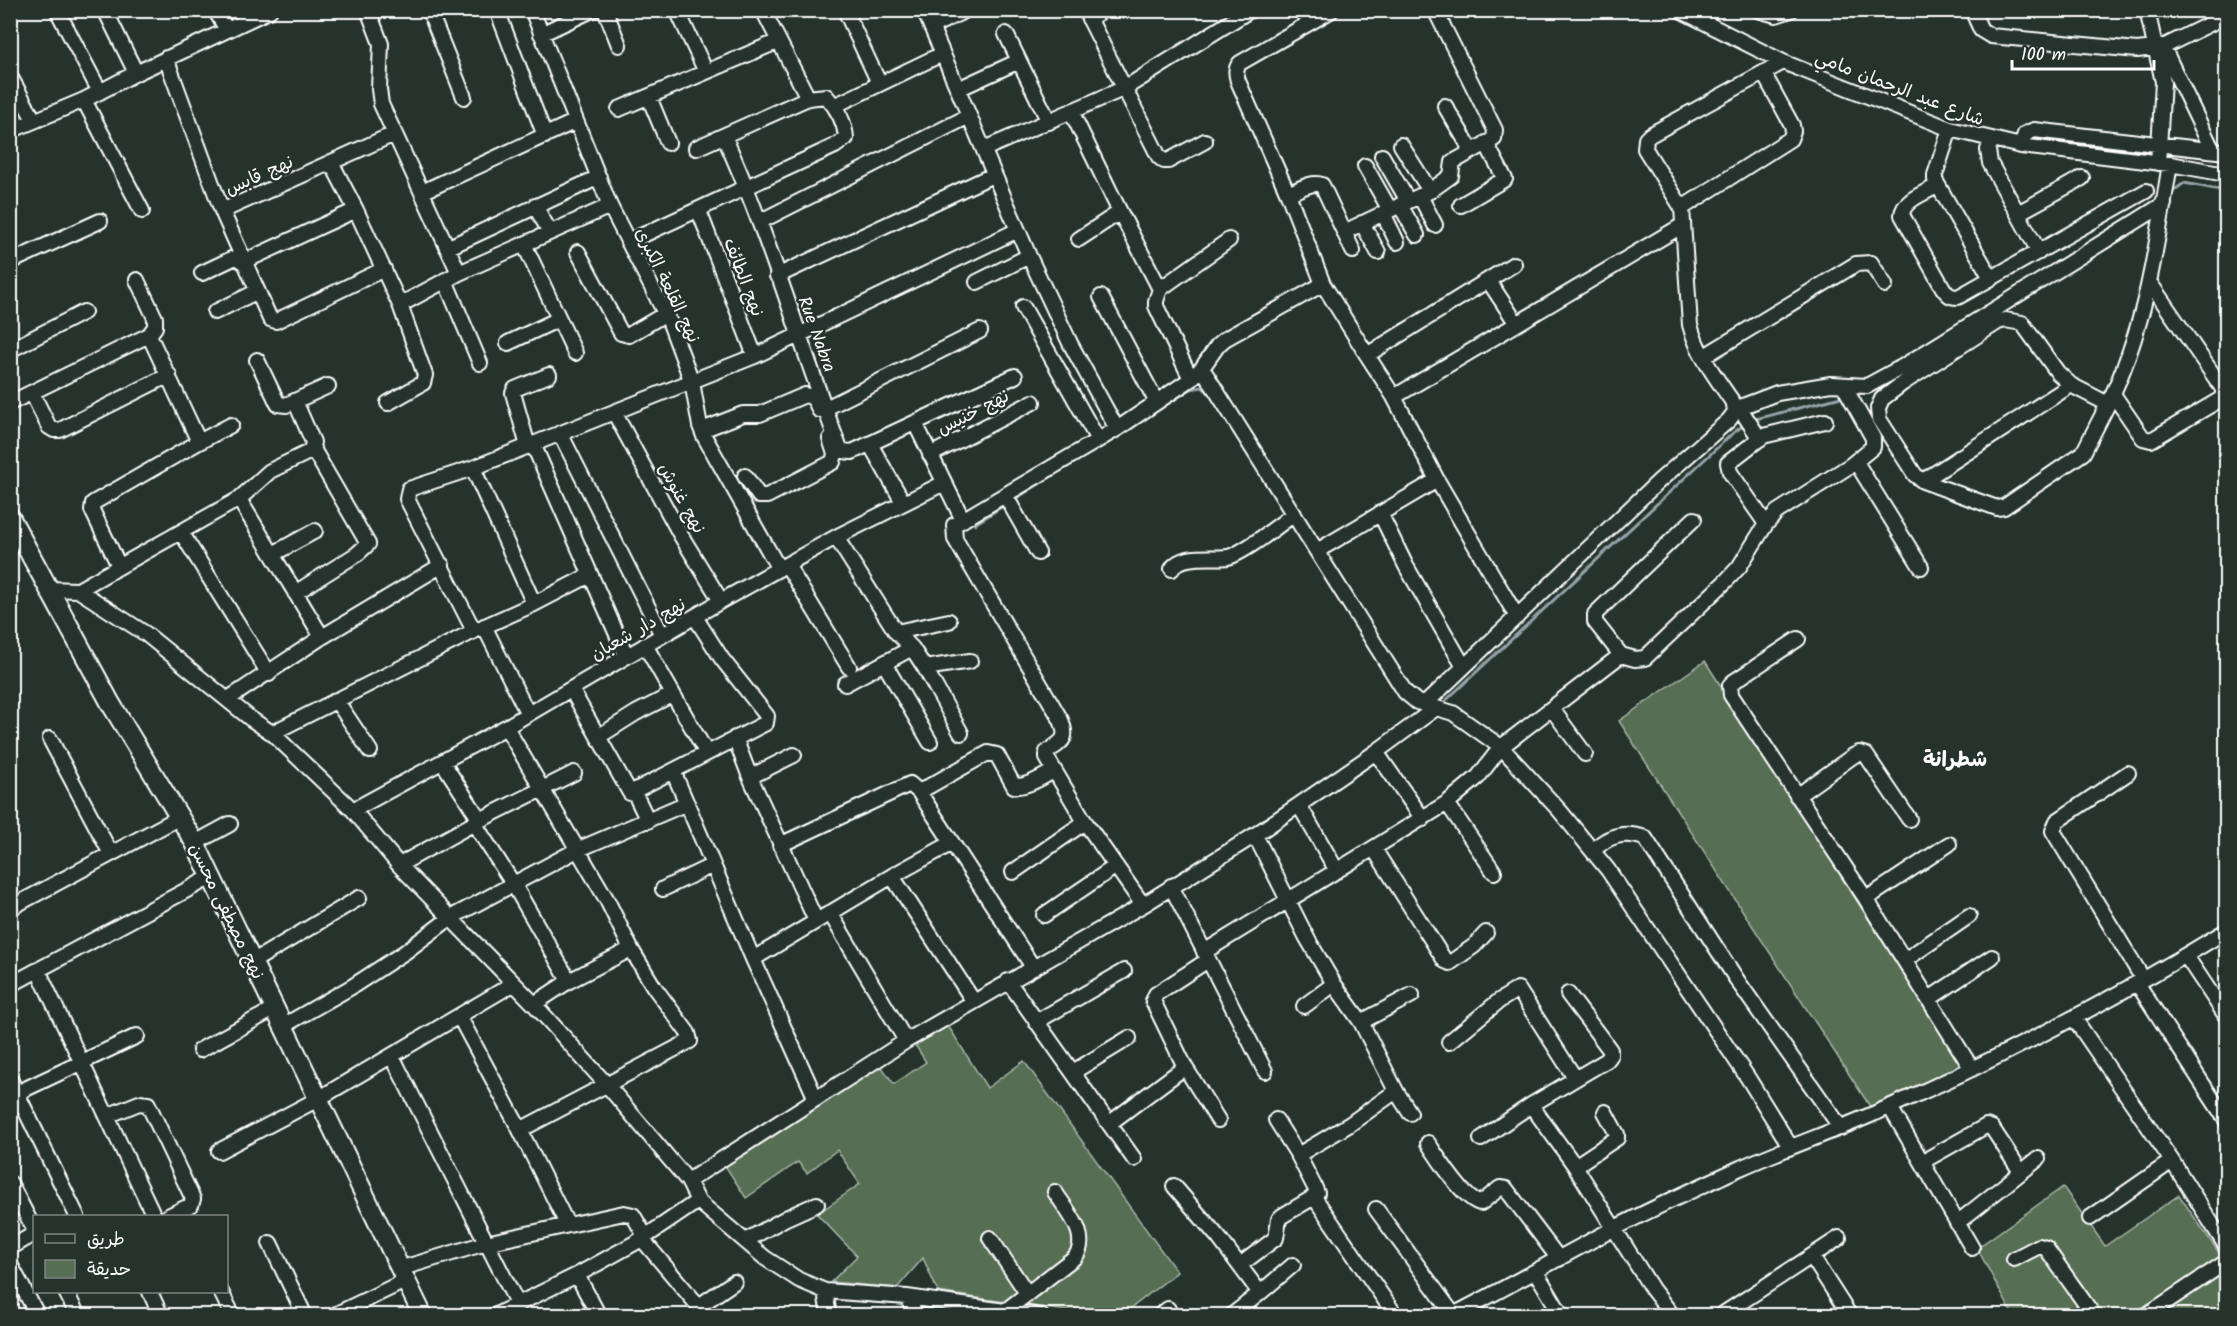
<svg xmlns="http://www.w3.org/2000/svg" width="2237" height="1326" font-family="Kalam,'Playpen Sans Arabic',sans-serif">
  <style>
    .green { fill: #566e53; stroke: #aab6a9; stroke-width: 1.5 }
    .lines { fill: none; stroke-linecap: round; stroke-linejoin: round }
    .stream { stroke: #95a3aa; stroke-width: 3 }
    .minor-casing { stroke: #fff; stroke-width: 18 }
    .major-casing { stroke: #fff; stroke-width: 22 }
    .minor { stroke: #26332d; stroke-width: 14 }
    .major { stroke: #26332d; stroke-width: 18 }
    .labels { text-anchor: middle; stroke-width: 5; stroke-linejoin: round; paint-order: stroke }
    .street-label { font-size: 18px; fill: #fff; stroke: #26332d }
    .quarter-label { font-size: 21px; font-weight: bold; fill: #fff; stroke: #26332d }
  </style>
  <rect width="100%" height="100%" fill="#26332d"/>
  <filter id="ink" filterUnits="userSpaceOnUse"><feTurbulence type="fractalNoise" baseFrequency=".0167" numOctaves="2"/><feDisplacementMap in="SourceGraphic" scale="12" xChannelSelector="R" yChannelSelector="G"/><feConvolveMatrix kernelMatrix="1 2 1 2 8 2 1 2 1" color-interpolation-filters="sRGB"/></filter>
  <g filter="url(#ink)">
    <path class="green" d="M1705,661L1964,1070L1873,1111L1619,721Z
      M947,1024L987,1088L1024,1061L1177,1272L1121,1316L1093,1315L938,1292L923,1258L897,1288L831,1282L857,1256L817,1214L860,1184L837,1150L807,1173L798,1162L746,1198L724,1164L879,1063L894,1084L926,1062L914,1043Z
      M2063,1187L2105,1246L2179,1195L2226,1263V1315H2013L1977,1248Z"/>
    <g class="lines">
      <path class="stream" d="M2171,193L2184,183L2226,191
        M1147,417L1191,389L1202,387L1211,394
        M1752,420L1845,396
        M1012,501L1077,460
        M975,524L1006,504
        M1441,705L1733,433L1744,425"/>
      <g class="minor-casing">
        <path id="minor" d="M57,10L100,92
          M105,10L136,73
          M215,10L227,30
          M368,10L381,44L379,89L381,104L459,273
          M429,10L464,97
          M497,10L545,136
          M532,10L610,206L670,323L692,382L700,426L704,436L779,569
          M605,10L619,45
          M677,10L706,72
          M763,10L808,98
          M845,10L879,83
          M924,10L1029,256L1070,343L1117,429
          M1085,10L1159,157L1164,161H1168L1205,141
          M1680,10L1783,62L1950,129L2021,146L2170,164L2226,174
          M1758,10L1776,15L1791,10
          M1972,10L1981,30L1991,36L2137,50L2163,47L2226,16
          M2147,10L2163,82L2158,163
          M1089,19L1103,10
          M931,27L966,10
          M541,34L592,10
          M1006,34L1049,122
          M2163,47L2212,149
          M166,58L222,211L270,319L276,321L384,269
          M10,76L34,120
          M958,89L1019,61
          M649,97L668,143
          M84,100L142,211
          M834,106L942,54
          M1445,106L1472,151
          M619,109L779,41
          M1071,111L1120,212L1160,289L1156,301V306L1191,379
          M1950,129L1935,175V180L1991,278
          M10,131L84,100L136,73L270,10
          M724,136C770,237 800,345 840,449L843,451L852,452L1015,376
          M1991,140L1988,150L1990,163L2039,252
          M1401,145L1430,191
          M2021,146L2025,134L2034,130L2226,152
          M984,149L1125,88L1250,10
          M1382,156L1408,201
          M331,162L356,210L400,305L425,375L423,383L388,403
          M1365,166L1390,210
          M1937,186C1925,193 1903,200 1902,215L1943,288C1948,295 1950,297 1958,297L2146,191
          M422,192L576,121
          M1288,194C1298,190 1311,181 1322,185L1353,251
          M1420,196L1435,225
          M1400,205L1417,235
          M1461,205L1505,179L1486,143
          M535,206L550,232
          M1682,208L1790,139L1793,131L1792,125L1764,74
          M222,211L394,134
          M699,211L755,356
          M1383,213L1397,242
          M2018,213L2082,178
          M761,221L969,116
          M1362,223L1378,252
          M1344,232L1430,191L1451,176L1453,162L1494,139L1495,130L1435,10
          M1079,239L1120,212
          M628,242L835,146L846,138C845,122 836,107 826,96L808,98L696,148
          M524,244L575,353
          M447,248L599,177
          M578,252L621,333L629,335L665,314
          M10,262L100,221
          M243,262L356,210
          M202,273L240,255
          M777,276L993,175
          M445,280L480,363
          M1488,280L1517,324
          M977,282L1029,256
          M1323,284L1367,355L1514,264
          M1160,289L1229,240
          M1101,297L1156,401
          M400,305L459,273L610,206
          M1023,307L1098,440
          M215,312L256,292
          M508,343L559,319
          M10,350L84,312
          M1703,357L1856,264L1871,263L1885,285
          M257,360L278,404L286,405L328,386
          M1202,368L1405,692L1417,702L1453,713L1501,747L1560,811L1608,870L1748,1078L1790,1146
          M32,393L49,427L54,430H60L169,375
          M2113,394L2143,438L2151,440L2221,399L2223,394V389L2150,283
          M1394,397L1683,225
          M10,403L149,335L155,327V318L137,280
          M2108,404L2083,453L2004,507L1997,508L1923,481L1915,475L1879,419L1878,408L1882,399L1903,383L1998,322L2005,320L2022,323L2058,373L2071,385L2108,404C2146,327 2156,248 2170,164
          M1739,407L1760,439
          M824,409L980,331
          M1735,409L1777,393L1831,384L1867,386L1902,367L2164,204
          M614,412L680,534L721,601
          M915,423L963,520
          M702,430L743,414H760L805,395C814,396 816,402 819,410
          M560,433L662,635
          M199,442L231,425
          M533,444L626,655
          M870,444L903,502
          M528,446L513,393L515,389L549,375
          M930,455L1033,402
          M1856,462L1921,567
          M473,468L534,604
          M745,476L759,496H767L833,462L835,454L830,439
          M1437,480L1517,617
          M1923,481L2071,385
          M1005,495L1038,553
          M239,499L322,637
          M1380,513L1406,566L1464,667
          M1694,519L1595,614V622L1621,655L1635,659L1645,658L1726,581L1739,567L1766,524L1777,512L1851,465L1873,447V438L1844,386
          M1766,524L1730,472L1728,463L1763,436L1825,421
          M181,532L269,674
          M836,537L896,632L912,648L925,668L961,733
          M1317,551L1437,480L1394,397L1367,355
          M273,554L315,531
          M787,565L849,667
          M119,566L92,510L93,503L199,442L149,335
          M1172,569C1180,553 1212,559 1228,557C1243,554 1280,524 1294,514
          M48,589L78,590L146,634L251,719L272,733L353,810L399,865L534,1004L607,1085L688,1181L698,1201L765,1258L799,1280L825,1291L907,1297L1041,1316
          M78,590L239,499L270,471L311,451L313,442L295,401
          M295,593L357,554L368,544L313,449
          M484,626L528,714
          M474,631L407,499L409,489L473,468L755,356L1018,230
          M896,632L949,621
          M1798,639L1733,682L1730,685L1731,695L1866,899L1972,1069
          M645,645L706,752
          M884,663L930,742
          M925,668L970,661
          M845,684L912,648
          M571,689L630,793L766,723L767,716L722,659L695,617
          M228,699L322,637L442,565
          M336,700L370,751
          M1425,704L1659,481L1729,420L1735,412L1734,404C1717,379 1698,355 1690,325L1682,208L1645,149L1646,139L1650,135L1783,62
          M1552,709L1585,754
          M506,727L607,900L631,949L569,981L534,1004
          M272,733L474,631L534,604L590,575
          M598,737L636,713L673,694
          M735,738L750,777L816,921
          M50,739L111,854
          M1376,752L1423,819
          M443,763L480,820
          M673,771L753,959L816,1099
          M2128,773L2057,821L2053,831L2143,979
          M750,777L794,755
          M634,792L648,821
          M919,792L988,753L997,755L1014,786C1028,787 1042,777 1054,771
          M1797,796L1853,756L1859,753L1866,755L1909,819
          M1447,803L1494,872
          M1299,805L1337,871
          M353,810L506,727L721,601L836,537L944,483
          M474,823L514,885L569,981
          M1255,835L1307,938L1334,984L1361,1022L1396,1091L1410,1113
          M195,843L230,824
          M780,845L910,784L919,792L1033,967
          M1374,849L1445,961L1450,963L1474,946L1486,933
          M1593,851C1608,835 1624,831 1645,838L1739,983L1841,1128
          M399,865L480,820L574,773
          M1013,872L1085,822
          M892,876L974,1002
          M1171,886L1265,1071
          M663,889L713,865
          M1866,899L1949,844
          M1143,905L1085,822L1047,758V752C1062,741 1069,740 1061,720L955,539L954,525L1117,429L1191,379L1202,368L1218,345L1225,339L1323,284L1288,194L1238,81C1236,74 1235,69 1240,63L1332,10
          M10,908L180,817
          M830,913L906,1041
          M1044,915L1116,866
          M1204,952L1447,803L1478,777L1501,747L1621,655
          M2186,956L2226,1016
          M753,959L892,876L952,843
          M1208,960L1156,994L1153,1001L1185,1067L1218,1120
          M1905,960L1969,916
          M252,962L359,898
          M38,970L154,1216
          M1008,981L1134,1159
          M2137,983L2226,1120
          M10,985L211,877
          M1929,999L1992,957
          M1304,1006L1334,984
          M459,1016L520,1130L567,1224
          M2074,1018L2172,1161L2226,1246
          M1036,1022L1124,971
          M1361,1022L1412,995
          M283,1026L353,986L405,952L450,918L577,850L687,803
          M1449,1042L1499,1001L1518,989L1575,1078
          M200,1050L274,1009
          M392,1056L517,1303
          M1073,1072L1129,1038
          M10,1079L77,1216
          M17,1093L137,1036
          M1531,1105L1575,1166L1652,1289L1673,1316
          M1890,1107L1972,1248
          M107,1116L139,1103L148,1104L193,1199L191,1205L168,1216
          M1276,1120L1298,1155L1315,1188L1317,1193L1314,1197L1396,1316
          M1110,1123L1185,1067
          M520,1130L690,1041L688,1033L654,987L631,949
          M1481,1139L1531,1105L1607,1060L1610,1056V1050L1568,994
          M1428,1143C1437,1156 1465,1202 1481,1203L1500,1188L1506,1189L1559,1259
          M219,1151L318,1099L513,984
          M1298,1155L1350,1124L1396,1091
          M1922,1162L1986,1126L1992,1128L2021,1172
          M1575,1166L1617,1138V1134L1605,1112
          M688,1181L906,1041L1143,905L1255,835L1376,752L1436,708
          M10,1183L34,1229
          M1174,1186L1219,1238L1260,1293L1231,1316
          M1376,1209L1453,1314
          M2090,1218L2172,1161
          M1957,1223L2038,1159
          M990,1238L1027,1293
          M642,1239L707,1316
          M745,1241L786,1218L817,1204
          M270,1243L305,1316
          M10,1248L34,1234
          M1812,1257L1850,1316
          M2014,1259L2039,1246L2046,1248L2094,1316
          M10,1264L38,1316
          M1240,1265L1276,1238L1279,1219L1282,1216L1314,1197
          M399,1269L486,1243L624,1213L633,1215L645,1236
          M1536,1272L1562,1316
          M577,1275L599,1316
          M825,1291L829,1316
          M66,1292L78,1316
          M150,1292L161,1316
          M221,1292L233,1316
          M1260,1293L1293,1265
          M907,1297L916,1316
          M699,1306L734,1282
          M1005,1311L1075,1257C1091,1236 1067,1211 1055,1192
          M332,1316L405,1281
          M494,1316L577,1275L642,1239L698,1201
          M1159,1316L1168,1309
          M1451,1316C1506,1288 1560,1257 1615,1228C1655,1207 1697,1188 1738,1169C1787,1147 1839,1130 1889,1107C2005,1056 2118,997 2226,931
          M1720,1316L1839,1238
          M2145,1316L2226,1262"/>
      </g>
      <g class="major-casing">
        <path id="major" d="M10,517L111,704L195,843L423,1316"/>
      </g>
      <use href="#minor" class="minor"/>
      <use href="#major" class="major"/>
    </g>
  </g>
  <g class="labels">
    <g class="street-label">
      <text transform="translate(1900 88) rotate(21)" y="6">شارع عبد الرحمان مامي</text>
      <text transform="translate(259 175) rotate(-24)" y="6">نهج قابس</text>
      <text transform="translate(744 277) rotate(69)" y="6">نهج الطائف</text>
      <text transform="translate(668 285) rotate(64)" y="6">نهج القلعة الكبرى</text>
      <text transform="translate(817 334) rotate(70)" y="6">Rue Nabra</text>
      <text transform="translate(973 412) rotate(-27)" y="6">نهج خنيس</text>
      <text transform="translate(682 498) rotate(61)" y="6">نهج غنوش</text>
      <text transform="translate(638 629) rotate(-30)" y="6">نهج دار شعبان</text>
      <text transform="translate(227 911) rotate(64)" y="6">نهج مصطفى محسن</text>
    </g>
    <g class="quarter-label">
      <text x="1955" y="766">شطرانة</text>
    </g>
  </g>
  <rect width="2237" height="1326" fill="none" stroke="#26332d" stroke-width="36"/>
  <rect x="18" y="18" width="2201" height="1290" fill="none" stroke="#fff" stroke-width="2" filter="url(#ink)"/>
  <rect x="33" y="1215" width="195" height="78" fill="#26332d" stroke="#7d8581" stroke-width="1.5"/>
  <rect x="45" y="1234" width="30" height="9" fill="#26332d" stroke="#7d8581" stroke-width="1.5"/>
  <text x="87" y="1245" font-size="18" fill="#ffffff">طريق</text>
  <rect x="45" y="1260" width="30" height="18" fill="#566e53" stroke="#7d8581" stroke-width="1.5"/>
  <text x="87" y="1275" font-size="18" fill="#ffffff">حديقة</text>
  <path d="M2012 60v9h142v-9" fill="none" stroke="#ffffff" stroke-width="3"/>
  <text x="2021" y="60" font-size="18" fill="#ffffff" stroke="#26332d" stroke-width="4.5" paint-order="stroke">100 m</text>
</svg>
